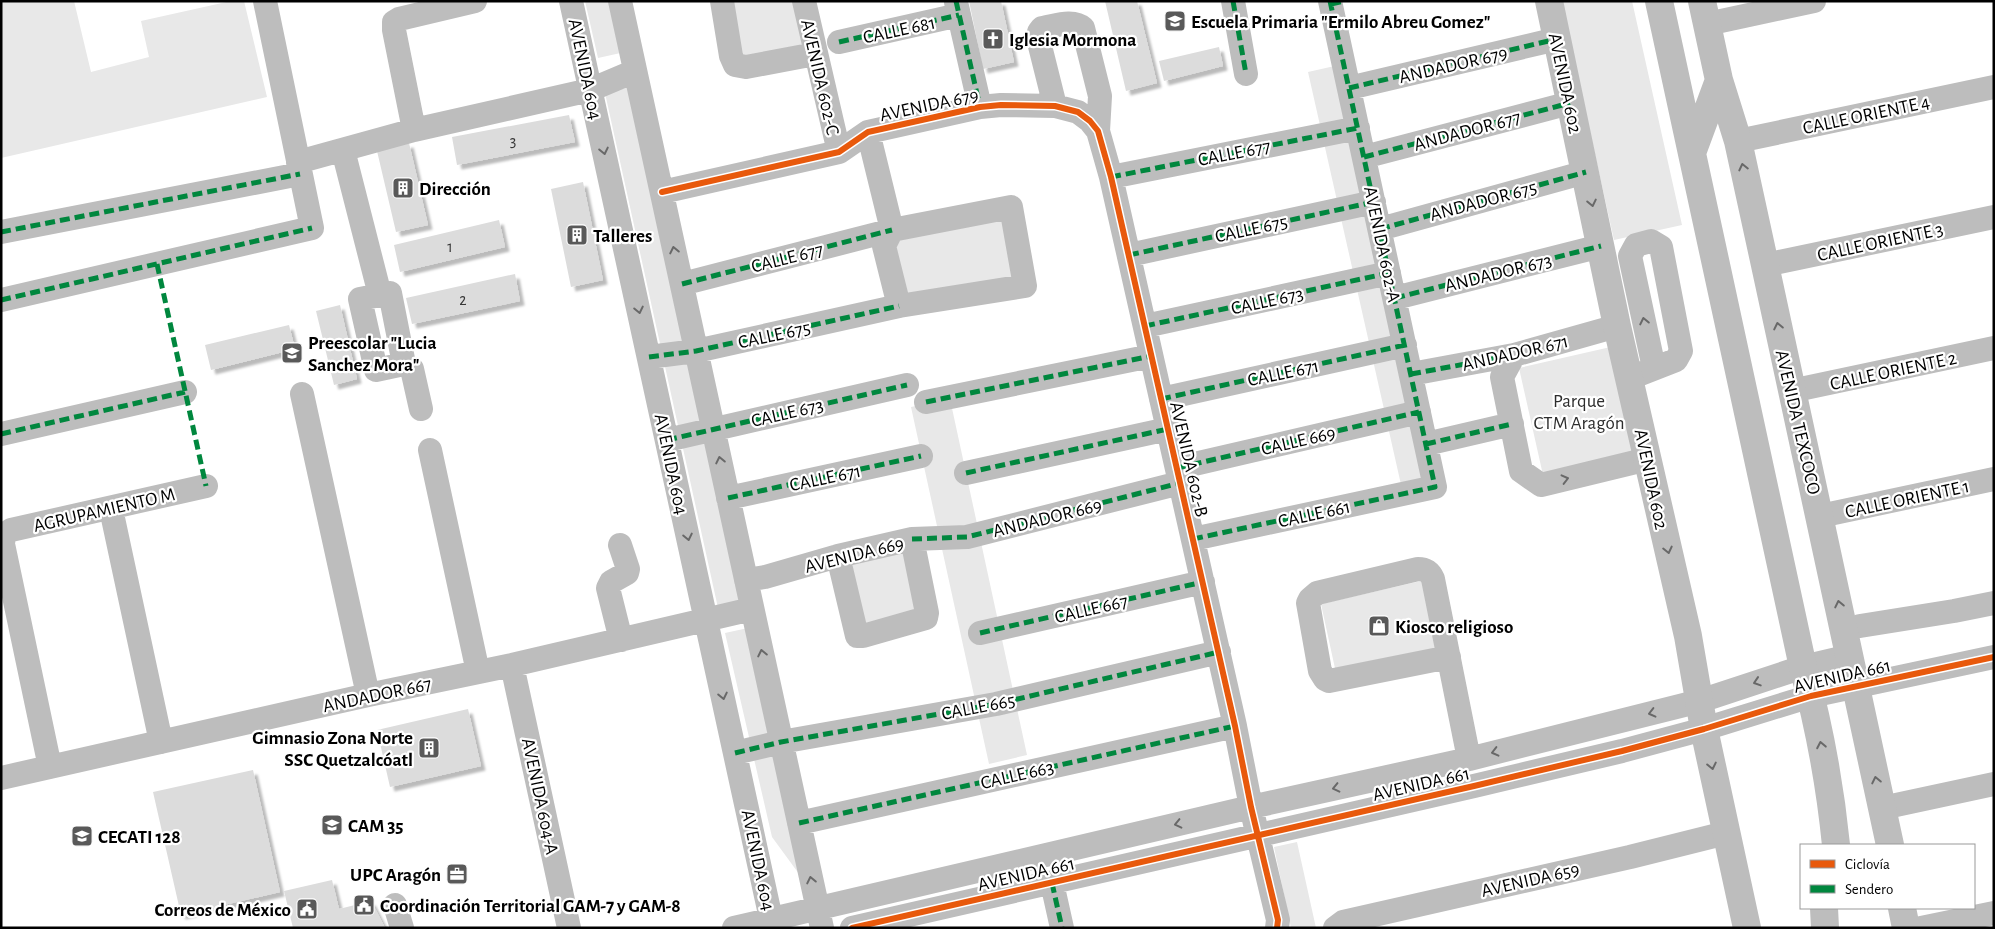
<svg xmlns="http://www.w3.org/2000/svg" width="1995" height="929" font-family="'Alegreya Sans',sans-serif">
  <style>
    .green { fill: #e8e8e8 }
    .building { fill: #dcdcdc; filter: url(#shadow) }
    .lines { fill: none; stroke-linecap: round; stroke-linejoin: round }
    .minor { stroke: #bdbdbd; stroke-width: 24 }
    .major { stroke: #bdbdbd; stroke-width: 28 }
    .quiet { stroke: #00873e; stroke-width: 5; stroke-dasharray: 10 5; stroke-linecap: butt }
    .cycleway-casing { stroke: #fff; stroke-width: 9 }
    .cycleway { stroke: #e8590c; stroke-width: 6 }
    .oneway { stroke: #686868 }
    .labels { text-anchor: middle; stroke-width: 4.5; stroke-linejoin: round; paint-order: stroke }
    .number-label { font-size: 16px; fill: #373737 }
    .poi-label { font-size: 19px; font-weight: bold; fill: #000; stroke: #fff; text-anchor: start }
    .street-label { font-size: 19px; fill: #000; stroke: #fff }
    .park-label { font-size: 19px; fill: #2d2d2d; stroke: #fff }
  </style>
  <defs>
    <filter id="shadow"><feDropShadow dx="4.5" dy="4.5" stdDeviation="1" flood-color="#0004"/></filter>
  </defs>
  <rect width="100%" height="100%" fill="#fff"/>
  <path class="green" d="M1,1H74L91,72L149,57L141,21L231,1H244L267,97L1,158Z
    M585,1H614L625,52L598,58Z
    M730,1H794L803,49L741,61Z
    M1561,1H1632L1682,225L1614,240Z
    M1339,65L1433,481L1402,489L1308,72Z
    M630,87L743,602L718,608L605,93Z
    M1005,218L1016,281L905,303L893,239Z
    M1615,346L1639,453L1543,475L1519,368Z
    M950,399L1027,755L989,764L911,407Z
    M909,545L923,615L859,629L844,559Z
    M1425,580L1440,649L1336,673L1321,604Z
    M748,628L802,878L772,837L725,633Z
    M1297,842L1316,928H1291L1274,847Z"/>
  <path class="building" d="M969,1H1001L1014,62L983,69Z
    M1105,1H1137L1157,83L1126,91Z
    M1219,47L1223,66L1164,81L1159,61Z
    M569,115L575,142L457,165L452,137Z
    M409,143L428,225L396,232L377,151Z
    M583,182L603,280L571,287L551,189Z
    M499,220L505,247L400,272L394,245Z
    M515,274L520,301L412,324L406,298Z
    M340,305L357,379L334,385L316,311Z
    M289,325L295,349L211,370L205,345Z
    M1374 626a5 5 0 1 1 10 0a5 5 0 1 1-10 0Z
    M468,709L481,766L390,787L377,730Z
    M253,770L280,892L181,915L153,792Z
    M332,880L339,909L371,901L385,928H293L284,891Z"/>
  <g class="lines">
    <path class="minor" d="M571,1L773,928
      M620,1L822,928
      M722,1L731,56L735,65L746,67L815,54
      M804,1L839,152
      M1233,1L1246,74
      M956,2L980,107
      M1707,24L1814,1
      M839,42L959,15
      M1349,88L1557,39
      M1055,106L1038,38L1039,32L1042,28C1055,26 1073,19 1083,28L1100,96L1098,131
      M414,130L394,30V22L399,19L475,1
      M868,132L892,230
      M1738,141L1994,87
      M343,150L380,295
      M1364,157L1570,103
      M298,162L414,130L590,90L635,71
      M1111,177L1358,128
      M662,192L839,152L868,132L980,107L1001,105L1055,106L1078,112L1090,121L1098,131L1111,177L1235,726L1251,807L1278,920L1277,928
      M1380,229L1586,172
      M892,230L884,246L899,306
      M1,232L300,174
      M1129,255L1374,202
      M1765,265L1994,217
      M390,293L404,364L376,370L360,299Z
      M1395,298L1601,246
      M1,300L312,228L265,1
      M1145,326L1389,273
      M1514,355L1502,377L1521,471L1541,485L1648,459
      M649,357L696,351L899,306L1025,286L1011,207L892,230L682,284
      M404,364L412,369L421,409
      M1411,374L1514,355L1617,326
      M1630,378L1676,360L1681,351L1661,247L1651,241L1636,245L1630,256L1654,368
      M1791,391L1994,348
      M302,394L368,695
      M1161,399L1405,345
      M926,402L1151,356
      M1,434L185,392
      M667,440L907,385
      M1426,444L1512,424
      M430,450L478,672
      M1177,468L1419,412
      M966,473L1168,429
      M728,498L921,456
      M111,509L161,742
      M1820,516L1994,479
      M912,539L967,537L1180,483
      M1193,539L1435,487L1330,1
      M620,545L628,569L627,573L611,582L608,588L621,640
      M746,580L765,577L838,556L912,539L927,613L926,618L863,636H857L838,556
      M1860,626L1954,611L1994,603
      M980,633L1203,582
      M1449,657L1329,681L1325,679L1320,671L1308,603L1310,599L1317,593L1418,569C1426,569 1430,572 1433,579L1469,759
      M512,665L569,928
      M735,753L781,742L996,704L1219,652
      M50,767L3,544L4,535L11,530L206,486
      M1,778L368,695L512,665L752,609
      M1882,808L1994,784
      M799,823L1235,726
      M1052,883L1062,928
      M395,905L402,928
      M734,928L1251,807L1469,759L1700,701L1803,667L1850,656
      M852,928L1474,786L1622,751L1704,729L1811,696L1994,657
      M1335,928L1343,922L1630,857L1726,833
      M1921,928L1994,913"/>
    <path class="major" d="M1549,1L1617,326L1688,636L1704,729L1747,928
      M1659,1L1803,667C1819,725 1830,785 1836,845
      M1702,1L1719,80L1738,141L1765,265L1890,845
      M1692,153L1719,80
      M1824,908L1825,928
      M1902,908L1906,928"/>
    <path class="quiet" d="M956,1L980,107
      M1233,1L1246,74
      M1331,4L1344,1
      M839,42L959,15
      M1349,88L1557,39
      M1364,157L1570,103
      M1111,177L1358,128
      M1380,229L1586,172
      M1,232L300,174
      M1129,255L1374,202
      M157,264L206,486
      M682,284L892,230
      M1395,298L1601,246
      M1,300L312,228
      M1145,326L1389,273
      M649,357L696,351L899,306
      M1411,374L1514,355
      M1161,399L1405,345
      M926,402L1151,356
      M1,434L185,392
      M667,440L907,385
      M1426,444L1512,424
      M1177,468L1419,412
      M966,473L1168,429
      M728,498L921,456
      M912,539L967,537L1180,483
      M1193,539L1435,487L1330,1
      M980,633L1203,582
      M735,753L781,742L996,704L1219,652
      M799,823L1235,726
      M1052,883L1062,928"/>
    <g class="cycleway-casing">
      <path id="cycleway" d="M662,192L839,152L868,132L980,107L1001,105L1055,106L1078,112L1090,121L1098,131L1111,177L1235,726L1251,807L1278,920L1277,928
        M852,928L1474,786L1622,751L1704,729L1811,696L1994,657"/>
    </g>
    <use href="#cycleway" class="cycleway"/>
  </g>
  <defs><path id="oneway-chevron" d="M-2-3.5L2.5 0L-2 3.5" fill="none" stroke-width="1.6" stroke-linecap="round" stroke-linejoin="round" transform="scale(1.25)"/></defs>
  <g class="oneway">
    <use href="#oneway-chevron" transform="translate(604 151) rotate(78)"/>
    <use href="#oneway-chevron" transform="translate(1743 167) rotate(-103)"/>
    <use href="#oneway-chevron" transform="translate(1592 203) rotate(78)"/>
    <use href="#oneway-chevron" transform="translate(674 250) rotate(-102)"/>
    <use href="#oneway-chevron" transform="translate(639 310) rotate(78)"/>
    <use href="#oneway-chevron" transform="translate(1644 321) rotate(-102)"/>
    <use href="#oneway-chevron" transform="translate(1778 326) rotate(-102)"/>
    <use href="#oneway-chevron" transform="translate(720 460) rotate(-102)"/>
    <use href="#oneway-chevron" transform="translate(1565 479) rotate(-14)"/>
    <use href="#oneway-chevron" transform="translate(688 537) rotate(78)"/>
    <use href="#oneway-chevron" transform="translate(1668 550) rotate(77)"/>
    <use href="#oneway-chevron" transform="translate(1839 604) rotate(-102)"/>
    <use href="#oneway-chevron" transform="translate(762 653) rotate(-102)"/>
    <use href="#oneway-chevron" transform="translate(1757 682) rotate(162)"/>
    <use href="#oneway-chevron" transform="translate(723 696) rotate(78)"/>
    <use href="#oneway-chevron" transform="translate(1652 713) rotate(166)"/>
    <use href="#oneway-chevron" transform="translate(1821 745) rotate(-101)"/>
    <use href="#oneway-chevron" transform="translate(1495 752) rotate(166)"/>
    <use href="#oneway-chevron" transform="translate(1712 766) rotate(78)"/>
    <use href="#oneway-chevron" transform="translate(1876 780) rotate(-102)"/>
    <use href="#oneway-chevron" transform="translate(1336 788) rotate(167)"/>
    <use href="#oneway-chevron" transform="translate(1178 824) rotate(167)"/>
    <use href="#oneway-chevron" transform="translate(811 880) rotate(-102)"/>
  </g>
  <defs>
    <g id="school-square" transform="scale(1.125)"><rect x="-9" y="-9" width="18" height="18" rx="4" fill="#595959" stroke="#fff"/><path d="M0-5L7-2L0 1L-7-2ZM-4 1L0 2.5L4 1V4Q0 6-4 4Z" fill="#fff"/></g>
    <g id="church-square" transform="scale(1.125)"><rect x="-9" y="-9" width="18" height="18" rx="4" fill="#595959" stroke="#fff"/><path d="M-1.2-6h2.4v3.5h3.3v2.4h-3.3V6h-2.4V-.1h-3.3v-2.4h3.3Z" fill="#fff"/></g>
    <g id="building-square" transform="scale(1.125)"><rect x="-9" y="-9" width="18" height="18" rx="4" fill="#595959" stroke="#fff"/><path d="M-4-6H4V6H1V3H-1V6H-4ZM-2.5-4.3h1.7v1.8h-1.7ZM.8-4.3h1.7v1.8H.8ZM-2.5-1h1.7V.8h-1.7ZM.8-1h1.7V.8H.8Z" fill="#fff"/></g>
    <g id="shop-square" transform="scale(1.125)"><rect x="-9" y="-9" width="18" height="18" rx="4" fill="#595959" stroke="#fff"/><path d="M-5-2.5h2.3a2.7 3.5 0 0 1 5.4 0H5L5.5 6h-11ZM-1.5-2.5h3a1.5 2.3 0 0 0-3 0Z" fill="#fff"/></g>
    <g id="university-square" transform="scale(1.125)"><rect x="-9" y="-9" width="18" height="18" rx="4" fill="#595959" stroke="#fff"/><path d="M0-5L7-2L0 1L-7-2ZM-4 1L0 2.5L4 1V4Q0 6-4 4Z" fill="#fff"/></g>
    <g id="office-square" transform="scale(1.125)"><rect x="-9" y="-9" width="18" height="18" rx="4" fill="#595959" stroke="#fff"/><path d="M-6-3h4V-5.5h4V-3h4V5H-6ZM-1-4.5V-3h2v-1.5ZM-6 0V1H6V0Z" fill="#fff"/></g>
    <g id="civic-square" transform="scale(1.125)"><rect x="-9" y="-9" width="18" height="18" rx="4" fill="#595959" stroke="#fff"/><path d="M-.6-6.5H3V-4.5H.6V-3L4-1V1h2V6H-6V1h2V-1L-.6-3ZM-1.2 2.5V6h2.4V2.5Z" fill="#fff"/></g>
  </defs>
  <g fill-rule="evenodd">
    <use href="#school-square" x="1175" y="21"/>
    <use href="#church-square" x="993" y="39"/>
    <use href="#building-square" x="403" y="188"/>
    <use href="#building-square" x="577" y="235"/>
    <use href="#school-square" x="292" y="353"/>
    <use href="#shop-square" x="1379" y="626"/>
    <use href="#building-square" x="429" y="748"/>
    <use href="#school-square" x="332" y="825"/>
    <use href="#university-square" x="82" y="836"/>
    <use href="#office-square" x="457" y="874"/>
    <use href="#civic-square" x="364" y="905"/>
    <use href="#civic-square" x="307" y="909"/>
  </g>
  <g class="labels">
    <g class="number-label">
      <text x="513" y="146">3</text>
      <text x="450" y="252">1</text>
      <text x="463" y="305">2</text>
    </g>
    <g class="poi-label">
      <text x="1191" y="28">Escuela Primaria "Ermilo Abreu Gomez"</text>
      <text x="1009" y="46">Iglesia Mormona</text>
      <text x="419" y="195">Dirección</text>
      <text x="593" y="242">Talleres</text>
      <text x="308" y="349">Preescolar "Lucia<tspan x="308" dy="22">Sanchez Mora"</tspan></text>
      <text x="1395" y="633">Kiosco religioso</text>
      <text x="413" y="744" text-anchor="end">Gimnasio Zona Norte<tspan x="413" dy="22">SSC Quetzalcóatl</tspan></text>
      <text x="348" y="832">CAM 35</text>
      <text x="98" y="843">CECATI 128</text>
      <text x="441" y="881" text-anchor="end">UPC Aragón</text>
      <text x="380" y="912">Coordinación Territorial GAM-7 y GAM-8</text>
      <text x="291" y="916" text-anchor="end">Correos de México</text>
    </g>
    <g class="street-label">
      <text transform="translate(899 29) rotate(-12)" y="7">CALLE 681</text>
      <text transform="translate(1453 64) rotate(-13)" y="7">ANDADOR 679</text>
      <text transform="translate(586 69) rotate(78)" y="7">AVENIDA 604</text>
      <text transform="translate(821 77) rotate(77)" y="7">AVENIDA 602-C</text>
      <text transform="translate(1566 83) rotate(78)" y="7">AVENIDA 602</text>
      <text transform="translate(929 104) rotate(-12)" y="7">AVENIDA 679</text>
      <text transform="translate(1866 114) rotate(-12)" y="7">CALLE ORIENTE 4</text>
      <text transform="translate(1467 130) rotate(-15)" y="7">ANDADOR 677</text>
      <text transform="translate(1234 152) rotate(-11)" y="7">CALLE 677</text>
      <text transform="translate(1483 200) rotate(-15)" y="7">ANDADOR 675</text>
      <text transform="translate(1251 228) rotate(-12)" y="7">CALLE 675</text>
      <text transform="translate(1880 241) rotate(-12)" y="7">CALLE ORIENTE 3</text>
      <text transform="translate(1383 244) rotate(78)" y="7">AVENIDA 602-A</text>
      <text transform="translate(787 257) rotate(-14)" y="7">CALLE 677</text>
      <text transform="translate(1498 272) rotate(-14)" y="7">ANDADOR 673</text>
      <text transform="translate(1267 300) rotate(-12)" y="7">CALLE 673</text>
      <text transform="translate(774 334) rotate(-12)" y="7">CALLE 675</text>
      <text transform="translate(1515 352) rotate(-13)" y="7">ANDADOR 671</text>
      <text transform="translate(1893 370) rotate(-12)" y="7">CALLE ORIENTE 2</text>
      <text transform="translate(1283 372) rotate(-12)" y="7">CALLE 671</text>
      <text transform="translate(787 412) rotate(-13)" y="7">CALLE 673</text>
      <text transform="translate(1799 422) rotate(77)" y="7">AVENIDA TEXCOCO</text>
      <text transform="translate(1298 440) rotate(-13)" y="7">CALLE 669</text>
      <text transform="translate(1190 459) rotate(77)" y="7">AVENIDA 602-B</text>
      <text transform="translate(672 464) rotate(78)" y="7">AVENIDA 604</text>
      <text transform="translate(825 477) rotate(-12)" y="7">CALLE 671</text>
      <text transform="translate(1652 479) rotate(78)" y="7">AVENIDA 602</text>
      <text transform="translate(1907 498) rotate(-12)" y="7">CALLE ORIENTE 1</text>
      <text transform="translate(104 509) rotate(-13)" y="7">AGRUPAMIENTO M</text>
      <text transform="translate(1314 513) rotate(-12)" y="7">CALLE 661</text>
      <text transform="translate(1047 517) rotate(-14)" y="7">ANDADOR 669</text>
      <text transform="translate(854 554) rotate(-14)" y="7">AVENIDA 669</text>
      <text transform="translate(1091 608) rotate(-13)" y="7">CALLE 667</text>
      <text transform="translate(1842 675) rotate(-13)" y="7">AVENIDA 661</text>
      <text transform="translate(377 694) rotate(-12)" y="7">ANDADOR 667</text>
      <text transform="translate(978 706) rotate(-11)" y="7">CALLE 665</text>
      <text transform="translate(1017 774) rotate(-13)" y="7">CALLE 663</text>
      <text transform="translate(1421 783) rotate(-13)" y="7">AVENIDA 661</text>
      <text transform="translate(541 796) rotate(78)" y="7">AVENIDA 604-A</text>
      <text transform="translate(759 860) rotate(78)" y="7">AVENIDA 604</text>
      <text transform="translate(1026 873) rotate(-13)" y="7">AVENIDA 661</text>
      <text transform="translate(1530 879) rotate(-13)" y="7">AVENIDA 659</text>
    </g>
    <g class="park-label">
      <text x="1579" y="407">Parque<tspan x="1579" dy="22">CTM Aragón</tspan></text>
    </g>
  </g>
  <rect width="1995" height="929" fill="none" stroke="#000000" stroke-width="5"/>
  <rect x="1800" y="844" width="175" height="65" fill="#ffffff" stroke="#999999"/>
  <rect x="1810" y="860" width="25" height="8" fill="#e8590c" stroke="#999999"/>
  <text x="1845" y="869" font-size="15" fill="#000000">Ciclovía</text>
  <rect x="1810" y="885" width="25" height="8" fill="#00873e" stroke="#999999"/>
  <text x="1845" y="894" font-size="15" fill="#000000">Sendero</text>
</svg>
